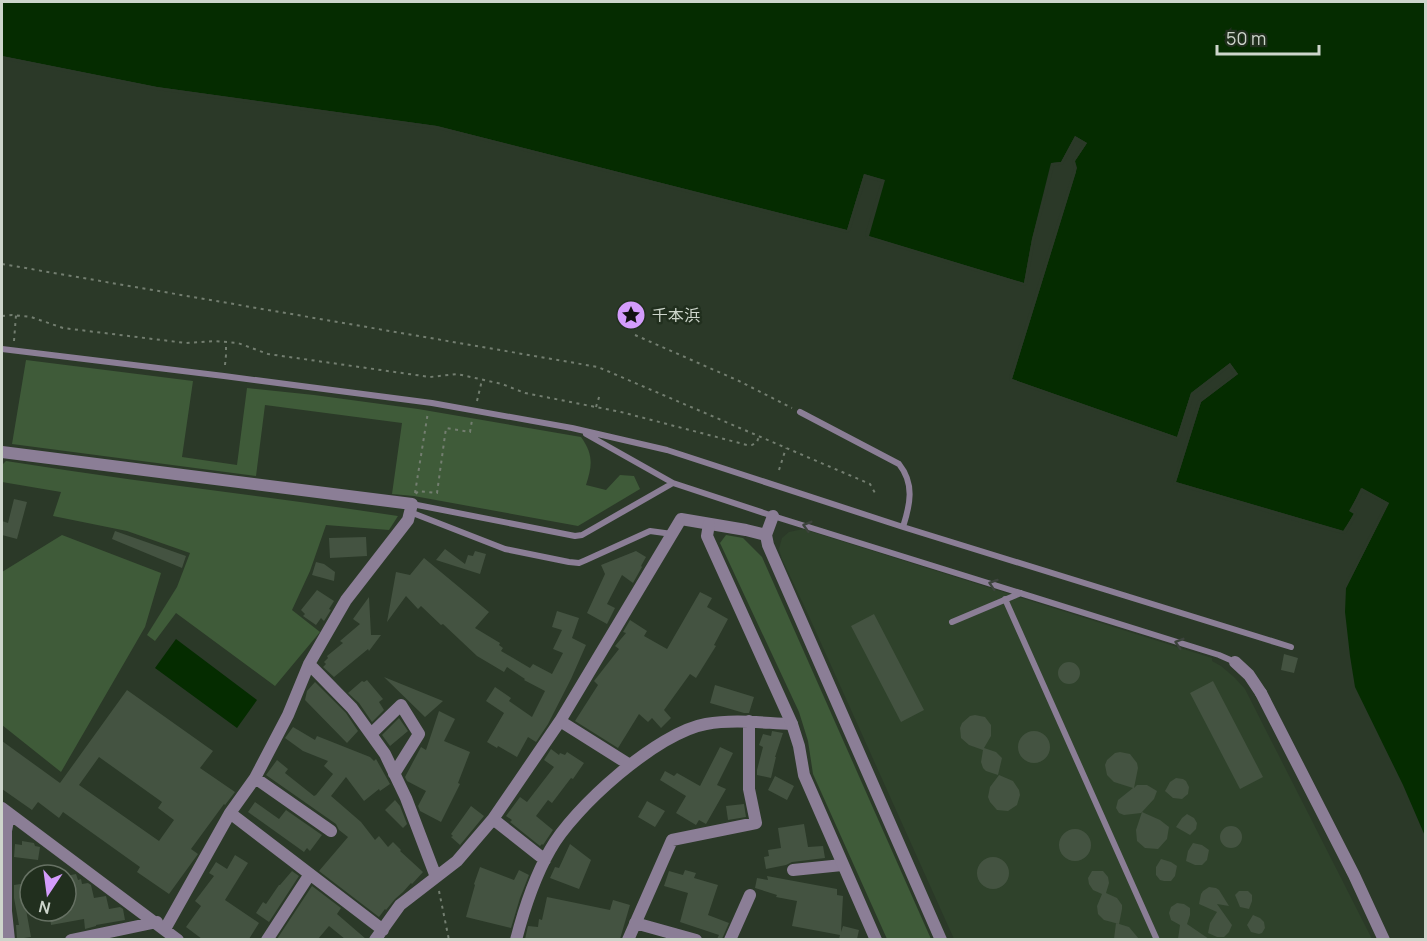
<svg xmlns="http://www.w3.org/2000/svg" width="1427" height="941" font-family="Manrope,'Noto Sans JP',sans-serif">
  <style>
    .built { fill: #2f422b }
    .green { fill: #3f5b39 }
    .water { fill: #052c00 }
    .pier { fill: #2b3928 }
    .building { fill: #445341; fill-rule: evenodd }
    .lines { fill: none; stroke-linecap: round; stroke-linejoin: round }
    .path { stroke: #737e70; stroke-width: 2; stroke-dasharray: 3 4.5; stroke-linecap: butt }
    .service { stroke: #8b7e96; stroke-width: 6 }
    .minor { stroke: #8b7e96; stroke-width: 12 }
    .tertiary { stroke: #8b7e96; stroke-width: 12 }
    .oneway { stroke: #3c433c }
    .labels { text-anchor: middle; stroke-width: 5; stroke-linejoin: round; paint-order: stroke }
    .poi-label { font-size: 16px; fill: #cdd5cb; stroke: #212f1e; text-anchor: start }
  </style>
  <rect width="100%" height="100%" fill="#2b3928"/>
  <path class="built" d="M803,529L1212,658V661L1221,666L1234,677L1245,689L1372,939H954L807,612L782,559L779,549L782,538L789,532Z"/>
  <path class="green" d="M26,360L193,381L182,457L237,465L247,388L314,395L418,409L581,437C594,455 592,466 586,485L606,490L620,475L634,476L640,489L578,526L414,496L392,494L402,423L265,405L256,476L12,444Z
    M6,461C136,482 267,496 398,516L389,530L326,525L310,571L292,610L320,632L275,686L176,613L155,641L147,635L177,587L190,553L127,531L53,516L61,492L2,482V465Z
    M62,535L161,573L145,627L61,772L2,725V572Z
    M726,535L743,538L762,557L931,939H887L813,774L808,741L799,712L720,543Z"/>
  <path class="water" d="M2,2H1425V836L1403,785L1355,687L1350,656L1345,612L1346,588L1389,503L1361,488L1350,511L1354,513L1344,531L1176,482L1201,402L1238,374L1230,363L1191,393L1177,437L1012,379L1077,168L1075,161L1087,143L1075,136L1061,162L1051,163L1032,239L1024,283L868,236L884,180L864,174L847,230L437,126L157,87L2,56Z
    M176,639L257,700L237,728L155,668Z"/>
  <path class="pier" d="M2,56L157,87L437,126L847,230L864,174L885,180L869,236L1024,283L1032,239L1052,163L1061,162L1075,136L1087,143L1075,161L1076,172L1012,379L1177,437L1191,393L1230,363L1238,374L1201,402L1176,482L1343,531L1354,514L1349,511L1362,488L1389,503L1346,588L1344,587L1385,504L1363,492L1353,510L1356,512L1357,514L1346,533L1343,534L1305,524L1173,484L1198,401L1234,374L1229,367L1194,395L1180,438L1177,440L1010,381L1009,378L1074,168L1072,161L1083,144L1076,140L1063,164L1054,166L1035,239L1027,284L1024,286L867,238L865,235L881,182L866,178L850,231L847,233L437,129L157,90L2,59Z"/>
  <path class="building" d="M14,499L27,502L17,539L2,535V521L8,523Z
    M115,531L186,556L182,568L112,539Z
    M366,537L367,556L330,558L329,538Z
    M445,549L465,564L468,555L473,556L475,551L486,554L480,574L436,560Z
    M636,551L646,557L641,566L642,567L633,583L622,575L607,604L615,608L607,624L587,613L605,574L601,565Z
    M424,558L489,612L475,628L500,643L499,645L503,648L501,651L530,668L533,664L552,674L563,653L553,649L562,630L552,627L557,611L579,618L572,638L586,645L571,679L548,724L536,742L528,737L517,757L498,746L497,748L487,742L504,713L486,701L495,687L511,698L509,701L532,717L545,691L524,680L525,679L507,667L504,672L477,656L443,624L441,625L421,606L418,609L406,596L387,622L396,572L410,575Z
    M316,562L324,564L335,572L334,581L312,575Z
    M317,590L334,601L329,609L331,610L324,621L321,618L316,625L303,616L305,614L301,610Z
    M700,592L712,598L707,607L728,619L714,645L716,646L696,678L690,674L664,710L671,718L661,728L652,718L648,722L639,714L618,748L575,721L598,685L594,681L619,649L615,646L626,633L623,632L630,620L647,631L644,636L667,649Z
    M369,597L371,635H381L369,651L368,649L334,677L323,667L326,664L324,662L328,658L327,656L343,643L340,641L360,624L353,619Z
    M874,614L924,710L901,722L851,626Z
    M1284,654L1298,658L1294,673L1281,670Z
    M1058 673a11 11 0 1 1 22 0a11 11 0 1 1-22 0Z
    M384,677L443,701L425,717Z
    M367,680L383,699L379,702L384,710L372,722L359,703L348,693L362,681L364,682Z
    M1213,681L1263,777L1240,789L1190,693Z
    M315,682L346,713L358,731L347,743L305,700L307,691Z
    M715,685L754,697L749,713H744L710,703Z
    M127,690L213,751L200,768L235,792L225,805L224,804L191,849L198,854L169,894L137,872L140,867L63,812L59,818L38,802L32,810L2,789V741L60,783ZM99,757L162,802L158,808L174,820L159,841L79,785Z
    M439,711L455,719L444,741L470,752L458,783L460,784L441,822L420,811L418,806L426,791L407,781L405,777L421,747L426,750Z
    M975,715L985,717L991,725V736L984,748L996,752L1002,758L998,775L986,771L983,768L981,762L983,750L969,745L961,738L960,728L962,723L970,716Z
    M399,718L408,731L390,746L382,735Z
    M293,727L315,740L317,736L370,757L374,761L376,759L390,784L380,791L379,789L364,801L346,777L331,796L361,822L375,840L379,836L388,847L393,842L401,850L400,851L423,872L412,884L411,883L403,892L395,899L386,910L385,909L379,917L319,871L348,837L339,830L336,824L266,775L277,760L288,769L285,773L314,796L316,795L333,774L324,766L328,761L303,751L285,738Z
    M1018 747a16 16 0 1 1 32 0a16 16 0 1 1-32 0Z
    M772,731L783,733L775,757H776L771,778L757,775V770L763,747L759,745L763,734L771,736Z
    M720,747L733,753L717,785L726,789L706,824L699,820L696,825L676,813L686,796L660,780L665,771L674,776L677,773L700,786Z
    M551,749L559,755L560,753L565,755L567,752L584,763L573,779L571,778L552,803L548,800L536,816L553,830L543,845L542,844L540,846L510,822L512,820L506,816L520,797L527,802L554,767L544,760Z
    M1120,752L1130,754L1137,763L1138,768L1134,788L1137,785H1147L1157,791L1154,799L1142,812L1160,820L1169,827L1167,839L1158,849L1145,848L1137,841L1136,830L1142,812L1141,813L1124,815L1119,813L1116,808L1118,800L1133,788L1114,782L1107,775L1105,765L1107,760L1115,753Z
    M999,775L1013,781L1019,790L1020,795L1017,805L1008,811L997,810L990,802L988,797L990,787Z
    M775,776L794,786L787,800L768,790Z
    M1176,778L1183,779L1186,781L1189,787L1188,794L1182,799L1173,798L1165,791L1170,782Z
    M395,800L400,806L407,824L403,828L385,810Z
    M647,801L665,811L655,827L638,817Z
    M255,802L279,819L286,810L322,835L310,851L307,848L304,852L248,812Z
    M744,804L746,817L728,820L726,806Z
    M471,806L484,816L460,845L451,837L453,836L451,834Z
    M1187,814L1194,818L1197,823L1196,829L1190,835L1176,827L1182,818Z
    M804,824L808,847L823,846L825,858L792,862L786,865L766,869L764,857L769,856L768,850L781,848L778,828Z
    M1220 837a11 11 0 1 1 22 0a11 11 0 1 1-22 0Z
    M1059 845a16 16 0 1 1 32 0a16 16 0 1 1-32 0Z
    M22,841L34,843L35,846L40,847L38,860L14,857L15,844L22,845Z
    M1193,843L1202,845L1209,850L1207,860L1202,865H1195L1186,861L1188,851Z
    M570,844L591,860L579,889L550,878L555,867L559,868Z
    M235,855L248,863L225,900L259,923L249,939H202L186,927L201,906L195,901L214,876L209,873L216,862L227,869Z
    M977 873a16 16 0 1 1 32 0a16 16 0 1 1-32 0Z
    M1161,859L1171,862L1177,866L1175,876L1171,881H1164L1160,880L1156,875V867Z
    M480,867L514,880L519,870L529,875L520,898L511,928L466,917L475,885L474,884Z
    M685,870L696,873L694,878L718,885L708,915L729,923L722,939H717L719,935L680,922L688,893L664,886L669,871L683,875Z
    M292,871L299,876L269,922L256,913L263,902L266,904L279,885H280Z
    M1092,871H1103L1108,877L1109,883L1106,893L1117,898L1122,905V909L1119,924L1104,920L1098,914L1097,906L1102,894L1093,890L1089,884L1088,878Z
    M76,874L78,880L81,879L82,884L88,883L91,885L94,898L106,896L109,909L120,907L123,909L125,920L96,925V926L85,929L84,919L51,925L49,911H66V876Z
    M767,876L837,889V895L843,896L841,932L843,926L859,930L857,939H839L840,935L792,926L797,901L776,897L777,895L755,888L757,878L768,880Z
    M27,883L30,903L25,904L31,937L17,939L16,925H19L14,898V885Z
    M312,886L341,908L337,914L366,939H345L329,926L318,939H277Z
    M1209,887L1216,888L1219,890L1229,906L1217,904L1232,925L1229,932L1224,937H1217L1208,933L1210,923L1217,912L1199,904L1201,894L1203,891Z
    M1239,891H1248L1252,895V901L1249,909L1240,907L1235,895Z
    M547,897L610,910L613,900L630,905L620,939H525L528,926L538,927L539,919L542,920Z
    M1177,903L1184,904L1190,908V915L1187,924L1209,939H1178L1180,925L1171,920L1169,913L1171,907Z
    M1253,915L1260,918L1264,922L1265,928L1262,933L1259,934L1251,932L1247,925Z
    M1116,923L1129,927L1139,939H1114Z"/>
  <g class="lines">
    <path class="path" d="M2,264L598,367L870,484L875,493
      M2,316L12,315L31,317L63,328L186,343L215,341L238,343L268,354L430,377L457,374L502,384L525,393L621,412L747,445H752L757,442L759,436
      M635,335L739,381L792,408
      M14,341L16,315
      M225,365L226,355V342
      M477,401L482,380
      M596,407L600,394
      M779,470L786,448
      M415,493L428,412
      M416,494L418,491L437,493L446,428L470,432L472,420
      M439,891L449,940"/>
    <path class="service" d="M2,349L224,376L432,403L572,428L667,450L903,527L1291,647
      M800,412L899,464C915,484 910,505 903,527
      M586,434L673,483
      M412,504L575,536L582,535L673,483L773,516L1219,655L1235,662
      M410,512L505,549L569,562L579,563L586,560L650,531L672,534
      M1005,599L1157,940
      M952,622L1021,593"/>
    <path class="minor" d="M2,452L412,504L408,520L346,600L309,664L288,715L255,778L230,813L165,929
      M773,516L766,535L768,545L941,940
      M1235,662L1249,675L1261,693
      M309,664L352,708L385,754L406,798L436,877
      M560,721L630,765
      M371,734L401,705L419,734L394,774
      M255,778L331,831
      M2,808L178,940
      M230,813L383,930
      M493,819L545,860
      M793,870L842,865
      M635,923L696,940
      M9,940L6,911V831L9,815
      M71,940L157,922
      M267,940L310,874
      M375,940L400,905L457,861L493,819L560,721L681,519L746,530L766,535
      M516,940C524,909 534,878 550,850C573,808 658,732 706,724C734,719 763,723 792,724
      M628,940L672,840L756,823L749,789V721
      M730,940L750,895"/>
    <path class="tertiary" d="M709,524L707,536L792,724L799,746L804,775L876,940
      M1261,693L1354,875L1384,940"/>
  </g>
  <defs><path id="oneway-chevron" d="M-2-3.5L2.5 0L-2 3.5" fill="none" stroke-width="1.6" stroke-linecap="round" stroke-linejoin="round" transform="scale(1.5)"/></defs>
  <g class="oneway">
    <use href="#oneway-chevron" transform="translate(807 526) rotate(-164)"/>
    <use href="#oneway-chevron" transform="translate(993 584) rotate(-162)"/>
    <use href="#oneway-chevron" transform="translate(1179 643) rotate(-163)"/>
  </g>
  <defs>
    <g id="sight-disc" transform="scale(1.5)"><circle r="9.5" fill="#d49cfc" stroke="#212f1e"/><path d="M0-6L1.8-2.2L6-1.7L2.9 1.2L3.7 5.4L0 3.3L-3.7 5.4L-2.9 1.2L-6-1.7L-1.8-2.2Z" fill="#111"/></g>
  </defs>
  <g fill-rule="evenodd">
    <use href="#sight-disc" x="631" y="315"/>
  </g>
  <g class="labels">
    <g class="poi-label">
      <text x="652" y="321">千本浜</text>
    </g>
  </g>
  <rect width="1427" height="941" fill="none" stroke="#cdd5cb" stroke-width="6"/>
  <g transform="translate(48 893) rotate(193)"><circle r="28" fill="#212f1e" stroke="#667163" stroke-width="1.5"/>
  <path d="M0-4.5L10 22L0 15L-10 22Z" fill="#d49cfc"/>
  <text y="-9" font-size="16" font-weight="bold" text-anchor="middle" fill="#cdd5cb">N</text>
  </g>
  <path d="M1217 45v9h102v-9" fill="none" stroke="#cdd5cb" stroke-width="3"/>
  <text x="1226" y="45" font-size="18" fill="#cdd5cb" stroke="#212f1e" stroke-width="4.5" paint-order="stroke">50 m</text>
</svg>
